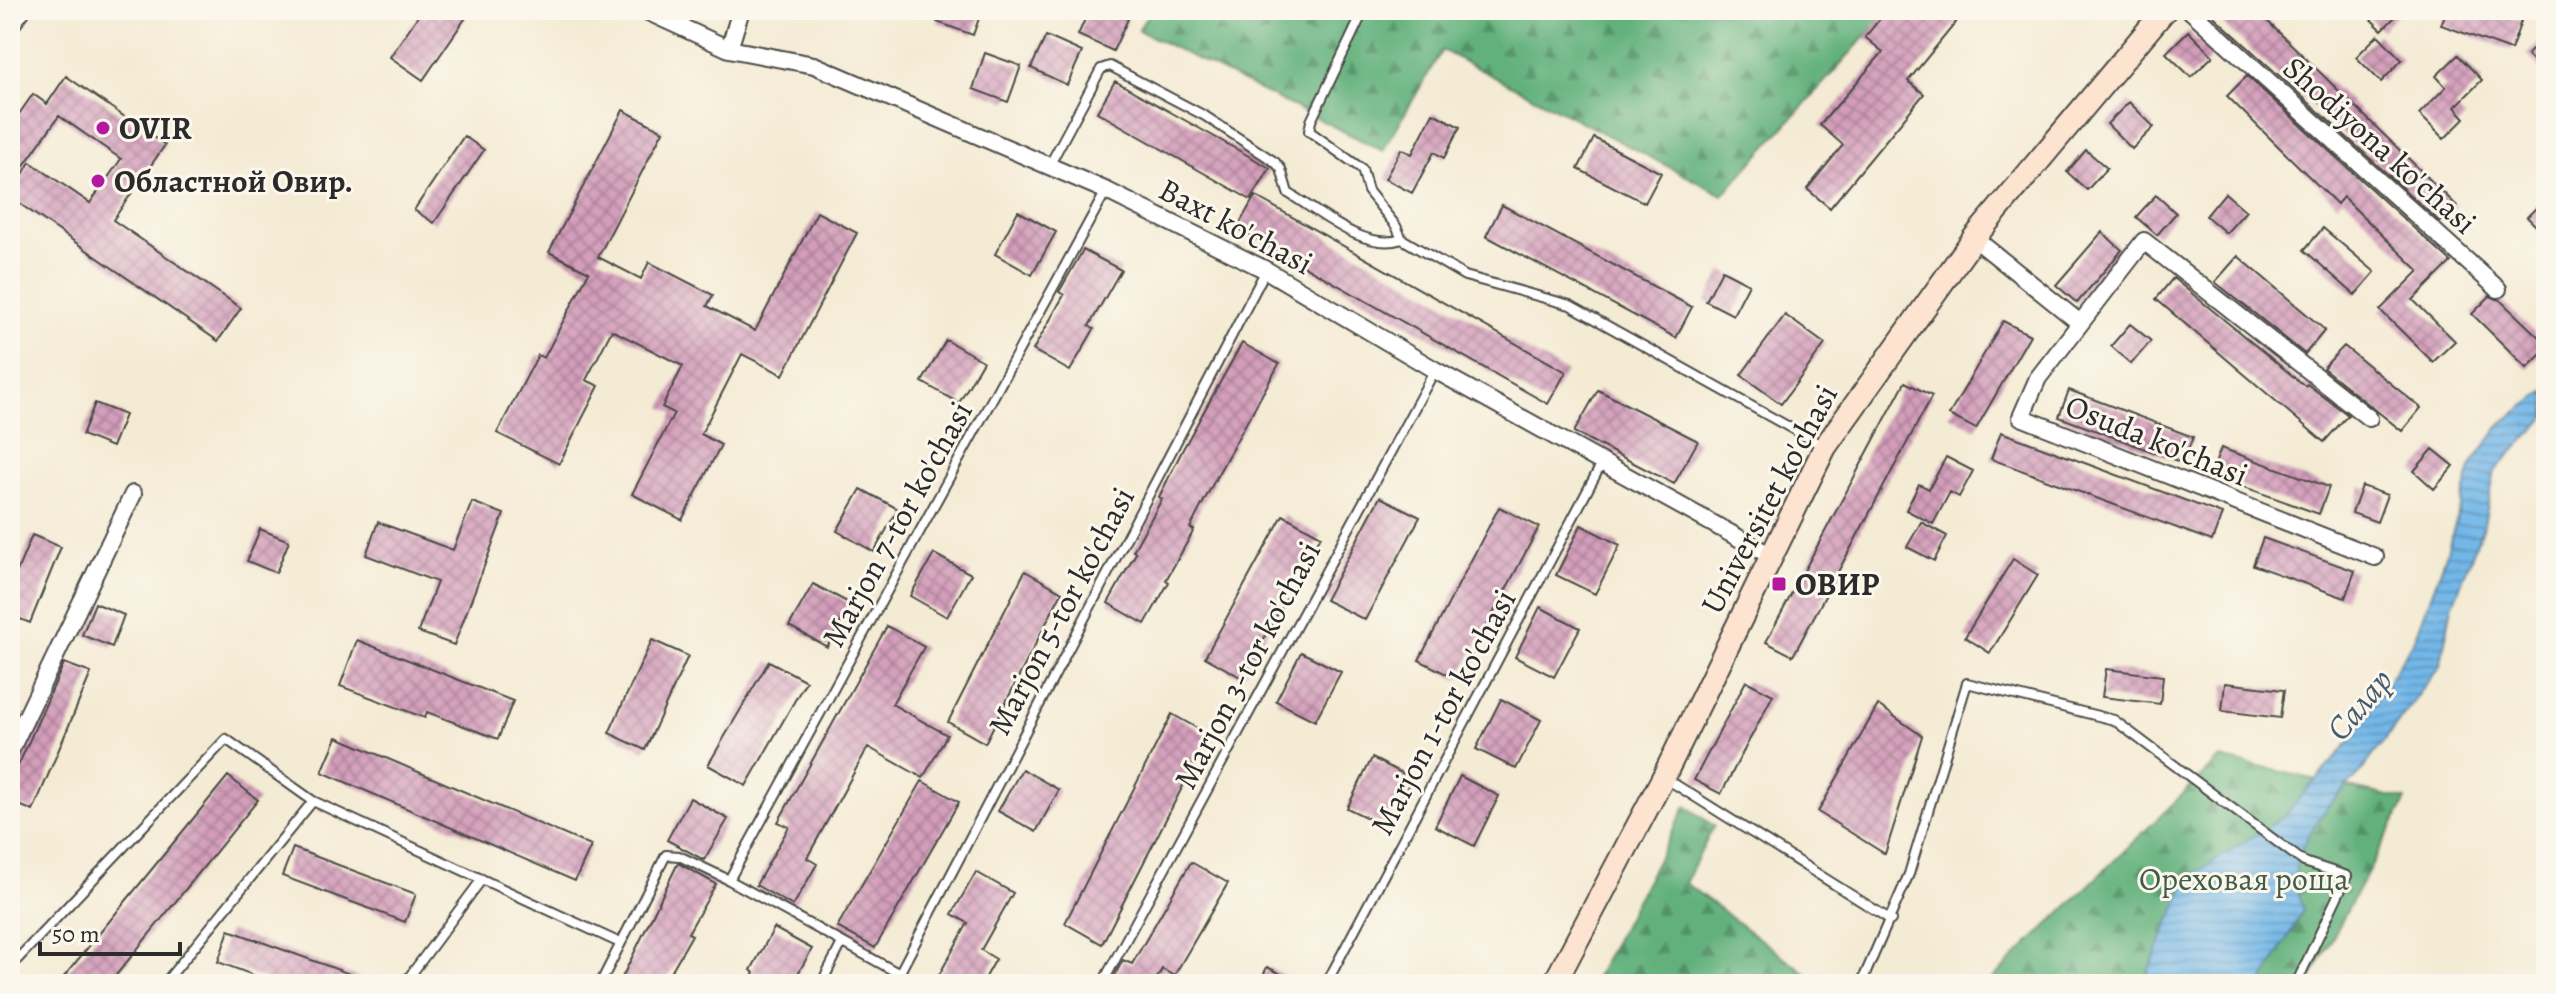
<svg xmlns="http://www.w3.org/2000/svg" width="2556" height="994" font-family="Alegreya,serif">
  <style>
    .forest { fill: url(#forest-firs); stroke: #466e54; stroke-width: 2 }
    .water { fill: url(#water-rules); stroke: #4e718a; stroke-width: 2 }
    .building { fill: url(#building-cross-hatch) }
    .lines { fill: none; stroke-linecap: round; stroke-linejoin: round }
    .lane-casing { stroke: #494844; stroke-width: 12 }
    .street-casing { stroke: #494844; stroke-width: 20 }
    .secondary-casing { stroke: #494844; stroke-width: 26 }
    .lane { stroke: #fff; stroke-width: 8 }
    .street { stroke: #fff; stroke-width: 16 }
    .secondary { stroke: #fde4d0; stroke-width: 22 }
    .poi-dot { fill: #b5179e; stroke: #fbf7ec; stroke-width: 3 }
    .labels { text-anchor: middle; stroke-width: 6; stroke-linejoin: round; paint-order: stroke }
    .poi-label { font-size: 32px; font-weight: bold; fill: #2b2b2b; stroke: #fbf7ec; text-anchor: start }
    .street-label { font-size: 32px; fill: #2b2b2b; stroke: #fbf7ec }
    .park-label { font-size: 32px; fill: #425c4a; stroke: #fbf7ec }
    .water-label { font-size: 34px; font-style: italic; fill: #445c6d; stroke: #fbf7ec }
  </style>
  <defs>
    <pattern id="forest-firs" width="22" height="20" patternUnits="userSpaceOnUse" patternTransform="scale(2)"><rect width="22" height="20" fill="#62b17c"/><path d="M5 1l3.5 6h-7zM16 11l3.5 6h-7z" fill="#519066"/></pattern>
    <pattern id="water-rules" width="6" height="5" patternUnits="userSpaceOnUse" patternTransform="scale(2)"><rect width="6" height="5" fill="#72b7e8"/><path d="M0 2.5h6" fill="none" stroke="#5e95bc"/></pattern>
    <pattern id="building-cross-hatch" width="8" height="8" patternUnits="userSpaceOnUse" patternTransform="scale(2)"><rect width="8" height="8" fill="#d49ebb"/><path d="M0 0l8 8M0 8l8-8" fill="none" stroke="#ac8198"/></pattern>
  </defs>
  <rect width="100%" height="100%" fill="#fbf7ec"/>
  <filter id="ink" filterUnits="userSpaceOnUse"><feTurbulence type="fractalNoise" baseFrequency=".0125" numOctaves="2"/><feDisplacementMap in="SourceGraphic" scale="16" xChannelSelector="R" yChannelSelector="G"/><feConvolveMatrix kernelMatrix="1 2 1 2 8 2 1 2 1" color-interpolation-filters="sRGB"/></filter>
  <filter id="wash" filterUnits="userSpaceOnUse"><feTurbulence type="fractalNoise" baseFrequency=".006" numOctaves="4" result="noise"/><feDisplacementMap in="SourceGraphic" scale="32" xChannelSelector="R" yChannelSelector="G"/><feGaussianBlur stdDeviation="1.8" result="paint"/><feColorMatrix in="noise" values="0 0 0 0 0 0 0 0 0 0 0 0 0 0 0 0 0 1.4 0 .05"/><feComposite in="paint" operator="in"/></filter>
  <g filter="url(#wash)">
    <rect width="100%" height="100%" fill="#f4ebd4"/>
    <path class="forest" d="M1151,10H1889L1723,195L1442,50L1383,151L1138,30Z
      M2220,758L2406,800L2308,984H1987Z
      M1686,806L1714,826L1685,883L1820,984H1592Z
      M1892,970L1927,984H1884Z"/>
    <path class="water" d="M2546,391V417L2495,471L2484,524L2452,607L2440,666L2357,777C2331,799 2295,843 2295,879C2295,888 2301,901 2303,910L2262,984H2143L2188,878L2284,816L2352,739L2415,639L2446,555L2473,462L2502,423Z"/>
    <g id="blocks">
      <path class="building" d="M422,10H471L423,80L390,57Z
        M941,10H982L973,35L937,22Z
        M1089,10H1110L1128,19L1113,51L1078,35Z
        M1887,10H1966L1908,81L1924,94L1830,208L1807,189L1843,145L1820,125L1883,52L1865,37Z
        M2207,10H2256L2457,206L2440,222Z
        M2361,10H2402L2382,30Z
        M2447,10H2490L2521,21L2511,50L2441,25Z
        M2188,31L2213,56L2191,77L2166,53Z
        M2378,35L2402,60L2381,82L2356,57Z
        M1046,36L1082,52L1067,85L1031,68Z
        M2546,36V74L2527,55Z
        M985,53L1021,66L1008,102L973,89Z
        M2458,55L2482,80L2455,107L2465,118L2444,139L2419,114L2446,87L2436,76Z
        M66,76L165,145L113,220L241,308L218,341L10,197L30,162L90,203L121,159L59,116L20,171L10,164V127L33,94L47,104Z
        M2247,76L2451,262L2413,300L2455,341L2433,362L2380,310L2419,271L2343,197L2337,204L2227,96Z
        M1115,81L1270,168L1251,200L1097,112Z
        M2129,102L2154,127L2132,149L2107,124Z
        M623,110L663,131L598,257L641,279L649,262L713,295L707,306L755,331L817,212L857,233L783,375L742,354L701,434L721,445L682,520L632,494L674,413L662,407L683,366L612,330L586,380L599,386L559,464L497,433L538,355L544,358L589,272L549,252Z
        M1433,113L1460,127L1444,158L1434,152L1412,193L1385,179L1401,149L1412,154Z
        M464,136L484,150L434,223L414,210Z
        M1594,138L1661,173L1645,203L1578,169Z
        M2086,150L2107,168L2087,190L2067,172Z
        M2225,193L2246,211L2226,233L2206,216Z
        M2156,195L2176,213L2157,235L2136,217Z
        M1255,196L1566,372L1548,404L1237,228Z
        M2546,198V236L2527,217Z
        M1502,205L1692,307L1676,338L1486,236Z
        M1018,211L1056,232L1032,275L995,254Z
        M2323,228L2375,272L2355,295L2304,250Z
        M2102,232L2122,250L2077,303L2056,285Z
        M1083,250L1121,270L1089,326L1094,329L1070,371L1033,350L1064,295L1059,292Z
        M2238,256L2325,330L2305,354L2215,282Z
        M1722,270L1749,284L1733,315L1706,301Z
        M2173,278L2305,386L2307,384L2348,415L2324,442L2156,299Z
        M2490,296L2500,300L2546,344V349L2527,368L2472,314Z
        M1785,315L1825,344L1781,404L1741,375Z
        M2003,321L2030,335L1976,429L1949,415Z
        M2130,324L2151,341L2131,364L2111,346Z
        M946,340L983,361L959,403L922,382Z
        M1242,343L1279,364L1218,474L1190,528L1194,530L1166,580L1169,582L1145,624L1108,603L1136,553L1133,551L1162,499L1159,497L1183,449Z
        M2344,346L2421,408L2402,431L2323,368Z
        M1905,382L1932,396L1793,656L1766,642Z
        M1598,390L1698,441L1674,484L1574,432Z
        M2069,390L2193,437L2183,463L2059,417Z
        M95,403L125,415L112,447L82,435Z
        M2001,432L2222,514L2212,541L1991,459Z
        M2221,448L2329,487L2319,514L2211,475Z
        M2433,449L2454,466L2434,489L2414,471Z
        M1946,457L1973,471L1959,497L1950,492L1933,524L1906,510L1919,484L1929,489Z
        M2362,486L2387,495L2377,522L2352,513Z
        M861,489L898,509L874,552L837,531Z
        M1380,497L1420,517L1365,620L1325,600Z
        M472,502L504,514L454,645L418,632L437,582L366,555L378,522L453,550Z
        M1499,507L1539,527L1458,680L1419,660Z
        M1283,515L1321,536L1242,678L1205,657Z
        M1921,522L1947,536L1934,561L1907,547Z
        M1581,525L1620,545L1595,594L1556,575Z
        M260,529L289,541L276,573L247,561Z
        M32,535L61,547L30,623L10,615V588Z
        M2263,538L2355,571L2345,598L2253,565Z
        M934,554L971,574L947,617L910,596Z
        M2013,559L2038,575L1990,653L1965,637Z
        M1025,571L1062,592L985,743L948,722Z
        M813,584L851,604L827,647L789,626Z
        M95,603L124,615L112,647L82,635Z
        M1540,607L1580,628L1554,677L1515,657Z
        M887,626L924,647L892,704L947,735L923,778L868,747L807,858L817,864L793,906L756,885L789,827L778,822Z
        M357,640L513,701L498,739L427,712L425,718L340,686Z
        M652,640L688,656L645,750L609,733Z
        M1301,652L1341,672L1315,721L1276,701Z
        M769,661L806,681L746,786L708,765Z
        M64,663L91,673L33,811L10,801V784Z
        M2106,669L2163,676L2160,704L2102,697Z
        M1746,681L1773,695L1721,794L1694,780Z
        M2225,683L2284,690L2280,718L2222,711Z
        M1501,699L1541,720L1516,769L1476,749Z
        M1878,705L1922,736L1885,854L1818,812Z
        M1172,714L1209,735L1102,944L1065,923Z
        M337,737L591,846L575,881L322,772Z
        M1372,758L1412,778L1386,827L1347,808Z
        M1022,769L1059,790L1036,832L998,811Z
        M228,776L258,800L109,984H58Z
        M1460,776L1499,796L1474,846L1435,826Z
        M922,781L959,802L875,948L837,927Z
        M690,798L728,819L704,860L667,840Z
        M293,848L416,894L405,922L282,876Z
        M1191,862L1228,883L1174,976L1162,969L1154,984H1110L1123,960L1132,964Z
        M678,863L716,884L688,933L692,935L664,984H619Z
        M976,872L1013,893L981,950L996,959L982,984H934L968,923L952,914Z
        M774,928L812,949L792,984H748L754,973L751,970Z
        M229,930L372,982L371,984H277L218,962Z
        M1267,967L1301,984H1259Z"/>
    </g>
  </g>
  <g filter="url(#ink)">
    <use href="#blocks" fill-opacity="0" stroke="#494844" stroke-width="2"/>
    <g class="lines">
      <g class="lane-casing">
        <path id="lane" d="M1364,10L1311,121L1309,131L1362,169L1368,191L1396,226L1402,239
          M1049,166L1101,69L1110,66L1205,116L1275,162L1281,169L1288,193C1319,211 1364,252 1402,239L1465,276L1570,305L1823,446
          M1665,778L1891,920
          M729,880L1106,191
          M10,967L226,739L313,801L620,943
          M899,974L1266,270
          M164,984L313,801
          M404,984L482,879
          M600,984L666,855L679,856L729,880L918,984
          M821,984L842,943
          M1102,984L1435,370
          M1326,984L1602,463
          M1861,984L1909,874L1967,683L2114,720L2304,862L2347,876L2296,984"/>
      </g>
      <g class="street-casing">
        <path id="street" d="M644,10L729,49L814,65L1107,191L1266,270L1435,370L1773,557
          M2190,10L2498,289
          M10,26L22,10
          M729,49L741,10
          M1974,238L2080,323
          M2369,418L2144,241L2038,378L2021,417L2375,557
          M10,751L133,494"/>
      </g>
      <g class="secondary-casing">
        <path id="secondary" d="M1554,984L1663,778L1825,447L1974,238L2165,10"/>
      </g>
      <use href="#lane" class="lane"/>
      <use href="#street" class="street"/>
      <use href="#secondary" class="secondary"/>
    </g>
  </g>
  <g class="poi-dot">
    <circle cx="103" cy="128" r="8"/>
    <circle cx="98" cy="181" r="8"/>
    <rect x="1771" y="576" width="16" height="16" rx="4"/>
  </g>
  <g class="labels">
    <g class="poi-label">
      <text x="119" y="139">OVIR</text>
      <text x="114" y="192">Областной Овир.</text>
      <text x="1795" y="595">ОВИР</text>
    </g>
    <g class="street-label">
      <text transform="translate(2380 145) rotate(42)" y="11">Shodiyona ko'chasi</text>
      <text transform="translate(1236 226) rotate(28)" y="11">Baxt ko'chasi</text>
      <text transform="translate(2157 440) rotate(22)" y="11">Osuda ko'chasi</text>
      <text transform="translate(1769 499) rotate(-62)" y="11">Universitet ko'chasi</text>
      <text transform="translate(897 524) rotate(-61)" y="11">Marjon 7-tor ko'chasi</text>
      <text transform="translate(1061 611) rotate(-62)" y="11">Marjon 5-tor ko'chasi</text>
      <text transform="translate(1247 665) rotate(-62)" y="11">Marjon 3-tor ko'chasi</text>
      <text transform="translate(1443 712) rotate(-62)" y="11">Marjon 1-tor ko'chasi</text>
    </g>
    <g class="park-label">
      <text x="2244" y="890">Ореховая роща</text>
    </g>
    <g class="water-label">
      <text transform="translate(2359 704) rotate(-50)" y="12">Салар</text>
    </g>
  </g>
  <rect width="2556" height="994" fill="none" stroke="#fbf7ec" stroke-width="40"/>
  <path d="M40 942v12h140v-12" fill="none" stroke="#2b2b2b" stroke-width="4"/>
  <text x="52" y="942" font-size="24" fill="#2b2b2b" stroke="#fbf7ec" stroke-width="6" paint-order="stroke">50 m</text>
</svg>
